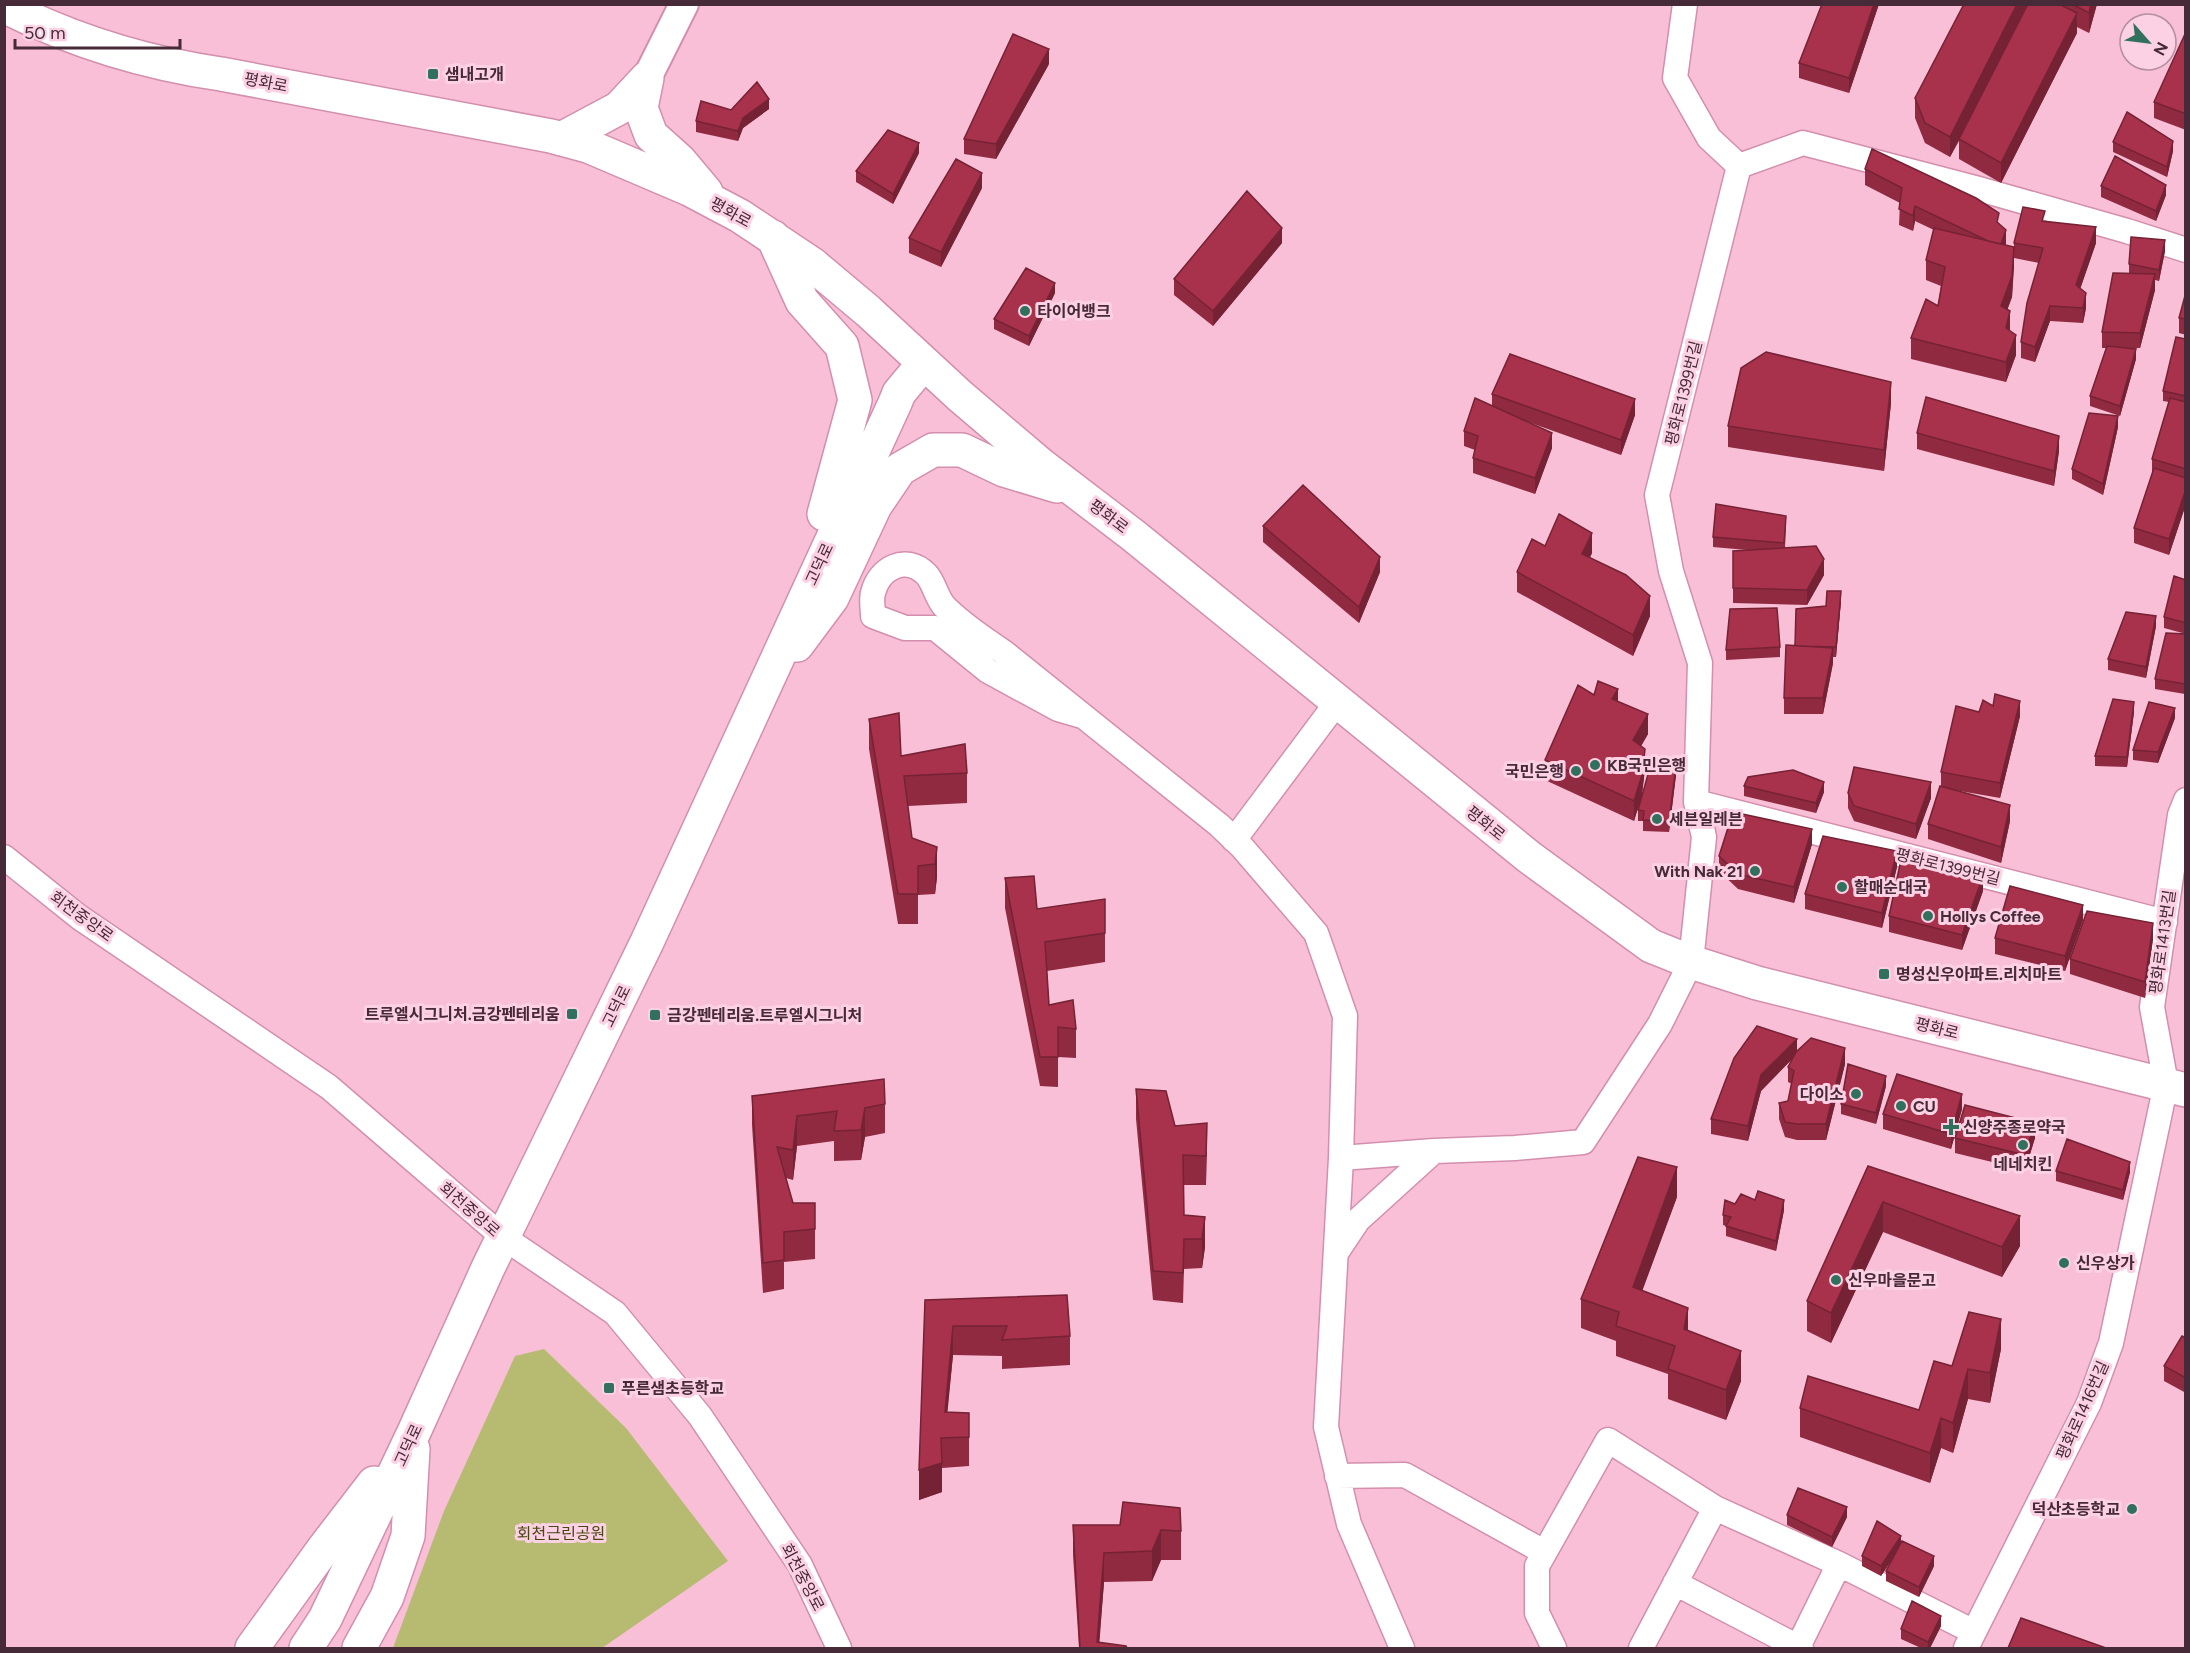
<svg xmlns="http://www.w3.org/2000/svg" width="2190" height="1653" font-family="Figtree,'Noto Sans KR',sans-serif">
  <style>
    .green { fill: #b7bb72 }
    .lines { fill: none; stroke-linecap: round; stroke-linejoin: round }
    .minor-casing { stroke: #d38fae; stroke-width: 27 }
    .tertiary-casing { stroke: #d38fae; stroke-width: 32 }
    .secondary-casing { stroke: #d38fae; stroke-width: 36 }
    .minor { stroke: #fff; stroke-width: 24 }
    .tertiary { stroke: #fff; stroke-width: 28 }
    .secondary { stroke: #fff; stroke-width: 33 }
    .wall { fill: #902a41 }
    .shaded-wall { fill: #762235 }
    .building { fill: #a8314c; stroke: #762235; stroke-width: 1.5 }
    .poi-dot { fill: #31705d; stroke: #fcd1e3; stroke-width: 2 }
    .labels { text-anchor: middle; stroke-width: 6; stroke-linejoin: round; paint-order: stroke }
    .poi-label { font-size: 16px; font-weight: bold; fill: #462a37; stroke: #fcd1e3; text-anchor: start }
    .street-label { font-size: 16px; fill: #462a37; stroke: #fcd1e3 }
    .park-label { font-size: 16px; fill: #464812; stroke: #fcd1e3 }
  </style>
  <rect width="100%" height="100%" fill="#f8bfd7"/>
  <path class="green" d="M544,1349L626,1428L728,1561L602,1648H393L444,1511L515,1356Z"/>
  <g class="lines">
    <g class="minor-casing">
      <path id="minor" d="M1739,166L1803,143L1979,189L2127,231L2186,250
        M1082,716L1058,709L988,671L935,628H905L873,616C873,609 871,599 873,593C879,568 906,554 926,574C934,582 936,597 944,606C962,625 985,639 1006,654L1219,825L1241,846L1316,933L1345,1016L1341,1158L1326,1427L1349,1524L1402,1648
        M1696,802L2165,922
        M1234,840L1338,701
        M4,857L79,917L329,1087L503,1237L615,1313L700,1416L800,1565L839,1648
        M1341,1158L1434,1151
        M1336,1253L1358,1220L1434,1151L1515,1148L1583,1142L1660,1024L1691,962L1704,837L1696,802L1700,663L1671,571L1657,495L1739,166L1709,138L1675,78L1685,4
        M1337,1476L1405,1475L1544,1552
        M1675,1583L1798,1647V1648
        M1554,1648L1537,1613V1566L1608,1440L1715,1508
        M1641,1648L1715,1508L1839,1564
        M1801,1648L1798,1647L1839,1564L1974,1632
        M1966,1648L2089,1403L2111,1343L2166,1084L2152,1007L2180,815L2186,800"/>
    </g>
    <g class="tertiary-casing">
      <path id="tertiary" d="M647,78L684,4"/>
    </g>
    <g class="secondary-casing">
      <path id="secondary" d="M4,6C73,41 145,63 221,74L551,136L588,146L689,189L740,216L812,264L868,311L960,396L1040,464L1134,536L1529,857L1651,946L1691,962L1757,983L2186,1090
        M647,78L641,108L651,135L680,161L706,192
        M561,139L619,108L647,78
        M773,237L802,301L842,346L855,400L824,514
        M797,645L832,598L875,506L900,469L933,450H962L1004,470L1057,486
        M252,1648L324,1548L374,1483
        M306,1648L325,1619L414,1432L488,1268L647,942L895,403L899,393L924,363
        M359,1648L387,1597L408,1536L413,1449"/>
    </g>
    <use href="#minor" class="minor"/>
    <use href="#tertiary" class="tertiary"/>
    <use href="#secondary" class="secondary"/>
  </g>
  <path class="wall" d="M1879,4L1849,93L1799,78V63Z
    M2026,4V7L1999,61L2028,4H2097L2089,33L2077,27V33L2001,183L1959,159V141L1950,157L1925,143L1915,118V98Z
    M2186,34V130L2154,118V102Z
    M1049,64L996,159L964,154V139Z
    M769,109L743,128L738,141L696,132V121L731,110Z
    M2113,142L2173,151L2167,177L2113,152Z
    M919,153L893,204L856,182V171Z
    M1865,169L1999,223L2006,245L2014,247V243L2045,222L2096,243L2080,289L2086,308L2083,323L2050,321L2035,362L2021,358V342L2039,263L2014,258L2012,297L2007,310L2010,331L2016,355L2006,382L1911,359V338L1938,306L1941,286L1926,280V260L1934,230L1915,221L1913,231L1899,225L1900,203L1865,185Z
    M2101,186L2166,195L2156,221L2101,197Z
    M982,188L941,267L909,253V238Z
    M1282,243L1213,326L1174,295V279Z
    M2165,251L2159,281L2155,280V290L2140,348H2125L2136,359L2120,416L2090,406V396L2106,348H2102V332L2129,273V264Z
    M2186,292V335L2179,333V318Z
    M1055,293L1029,346L994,329V319Z
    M2186,339V504L2169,555L2134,543V528L2152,474V459L2169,402L2163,401V391Z
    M1492,394L1635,415L1621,455L1528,422L1552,448L1535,494L1473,473V458L1475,450L1464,446V431L1492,406Z
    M1891,403L1884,471L1728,447V426Z
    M2118,427L2103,495L2072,479V469Z
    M1917,433L2059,451L2054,486L1917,449Z
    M1263,526L1380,572L1359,623L1263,542Z
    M1786,526L1785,548L1824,575L1807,605L1733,603V551L1747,550L1713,547V537Z
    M1545,546L1592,553L1590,557L1650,616L1633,656L1517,592V572Z
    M2186,580V634L2164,628V617Z
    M1841,601L1836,657H1833V663L1823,714H1784V698L1795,646L1826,606Z
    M2156,626L2146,678L2108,670V659Z
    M2186,634V691L2185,694L2155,689V679Z
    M1780,647V657L1726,660V650Z
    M1594,695L1618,701L1648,734L1641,746L1645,769L1642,793L1676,775L1669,832L1643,831V821H1638V810L1639,804L1634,821L1545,780V760Z
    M1993,706L2020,716L2000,798L1954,790L2010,821L2001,863L1928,839V824L1941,786V772L1979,712Z
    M2134,712L2127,767L2095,766V756Z
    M2175,718L2158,763L2133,760V750Z
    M869,719L901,756L967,773V803L908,806L912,838L937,847V877L935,894L918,895V924H898L869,749Z
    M1744,786L1824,792L1816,813L1744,796Z
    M1848,793L1931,798L1916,839L1854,821L1848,808Z
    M1812,844L1794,903L1738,889L1719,871V856Z
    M1897,867L1882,928L1805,909V894Z
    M1005,878L1037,909L1105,899V962L1047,971L1049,1005L1076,1029V1058L1058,1057V1087L1040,1086L1005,908Z
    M1983,891L1962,950L1889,932V916Z
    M2083,920L2065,971L1995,954V938Z
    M2153,939L2145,998L2070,974V959Z
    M1797,1050L1845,1064L1826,1140H1797L1785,1137L1779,1119V1103L1788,1101L1792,1084L1788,1082V1067L1792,1059L1761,1091L1748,1141L1711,1134V1119Z
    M1886,1086L1876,1124L1841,1114V1104Z
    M1136,1089L1175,1126L1207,1153L1206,1185H1183L1184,1215L1205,1217V1247L1202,1268L1184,1269L1183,1303L1153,1300L1136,1119Z
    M752,1096L885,1104V1133L865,1137L861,1160L834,1161V1141L797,1146L793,1180L786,1178L793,1203H815V1259L784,1262V1289L763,1293L752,1125Z
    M1962,1109L1951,1149L1883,1129V1114Z
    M1955,1138H2035L2025,1170L1955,1153Z
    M1868,1166L2020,1246L2002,1277L1883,1232L1831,1343L1807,1331V1301Z
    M2056,1171L2130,1172L2123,1200L2056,1181Z
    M1677,1197L1642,1290L1688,1331L1741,1381L1726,1420L1668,1399V1374L1616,1356V1341L1581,1328V1299Z
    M1755,1200L1784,1210L1776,1251L1726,1236V1226L1723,1225V1215L1735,1204Z
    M925,1300L1070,1336V1365L1002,1369V1356L953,1355L947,1412L969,1413V1466L942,1468V1492L919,1500Z
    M2186,1338V1393L2164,1381V1366Z
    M2001,1349L1990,1403L1968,1399L1953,1453L1941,1448L1930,1483L1800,1437V1408L1919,1410L1952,1366Z
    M1787,1515L1847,1517L1832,1547L1787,1525Z
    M1073,1525L1181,1531V1560H1161L1152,1581L1104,1582L1099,1642L1127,1648H1079L1073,1555Z
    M1901,1543L1934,1566L1919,1597L1886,1581V1571L1893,1557L1881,1576L1862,1566V1556Z
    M1941,1626L1930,1648H1921L1901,1639V1629Z"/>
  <path class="shaded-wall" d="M1874,4H1879L1849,93V78Z
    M2017,4H2026V7L1950,157V137Z
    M2091,4H2097L2089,33V13Z
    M2077,13V33L2001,183V163Z
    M1049,49V64L996,159V144Z
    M769,99V109L743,128L738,141V131L743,118Z
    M2173,141V151L2167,177V167Z
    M919,143V153L893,204V194Z
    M982,173V188L941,267V252Z
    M2166,185V195L2156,221V211Z
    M1915,206V221L1913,231V216Z
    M2096,227V243L2076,301V285Z
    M1282,228V243L1213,326V311Z
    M2006,230V245L2000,262V247Z
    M2165,240V251L2159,281V270Z
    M2014,247V268L2012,297L2001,327V306Z
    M2155,274V290L2140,348V333Z
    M1055,283V293L1029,346V336Z
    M2086,293V308L2083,323V308Z
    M2050,306V321L2035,362V347Z
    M2010,311V331L2006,328Z
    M2016,335V355L2006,382V362Z
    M2136,349V359L2120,416V406Z
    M1891,382V403L1884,471V450Z
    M1635,399V415L1621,455V440Z
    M2118,416V427L2103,495V484Z
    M1552,433V448L1535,494V478Z
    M2059,436V451L2054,486V471Z
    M2186,489V504L2169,555V539Z
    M1592,533V553L1582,574V554Z
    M1380,557V572L1359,623V607Z
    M1824,559V575L1807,605V590Z
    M1841,591V601L1836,657V647Z
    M1650,596V616L1633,656V635Z
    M2156,616V626L2146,678V667Z
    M1833,648V663L1823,714V698Z
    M1618,689V709L1612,699Z
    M2020,701V716L2000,798V783Z
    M2134,702V712L2127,767V757Z
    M2175,708V718L2158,763V752Z
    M1648,714V734L1633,760V740Z
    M1645,749V769L1642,795L1634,821V801Z
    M1676,765V775L1669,832V822Z
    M1824,782V792L1816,813V803Z
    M1931,782V798L1916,839V824Z
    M2010,805V821L2001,863V847Z
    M1812,829V844L1794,903V887Z
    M937,847V877L935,894V864Z
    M1897,851V867L1882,928V913Z
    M1983,876V891L1962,950V935Z
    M2083,905V920L2065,971V956Z
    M2153,923V939L2145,998V982Z
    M1797,1039V1054L1761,1091L1748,1141V1126L1761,1075Z
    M1845,1048V1064L1826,1140V1124Z
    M1886,1076V1086L1876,1124V1113Z
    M1962,1094V1109L1951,1149V1134Z
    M865,1108V1137L861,1160V1130Z
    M797,1116V1146L793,1180V1150Z
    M2035,1123V1138L2025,1170V1155Z
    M2130,1162V1172L2123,1200V1190Z
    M1677,1167V1197L1633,1316V1287Z
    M1784,1200V1210L1776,1251V1241Z
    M1883,1202V1232L1831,1343V1313Z
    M2020,1216V1246L2002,1277V1247Z
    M1205,1217V1247L1202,1268V1239Z
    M1688,1308V1338L1684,1329Z
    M2001,1319V1349L1990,1403V1373Z
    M953,1326V1355L945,1438V1412Z
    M1741,1351V1381L1726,1420V1390Z
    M1968,1369V1399L1953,1453V1423Z
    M1941,1418V1448L1930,1483V1453Z
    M942,1463V1492L919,1500V1470Z
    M1847,1507V1517L1832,1547V1537Z
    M1161,1530V1560L1152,1581V1551Z
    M1901,1536V1546L1881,1576V1566Z
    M1104,1553V1582L1099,1648L1097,1642Z
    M1934,1556V1566L1919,1597V1587Z
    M1941,1616V1626L1930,1648H1928V1642Z"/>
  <path class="building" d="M1822,4H1874L1849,78L1799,63Z
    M1964,4H2017L1950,137L1925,123L1915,98Z
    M2028,4H2059L2077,13L2001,163L1959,139Z
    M2072,4H2091L2089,13Z
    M1013,34L1049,49L996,144L964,139Z
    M2185,34H2186V114L2154,102Z
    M757,82L769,99L743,118L738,131L696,121L701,101L731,110Z
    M2127,112L2173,141L2167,167L2113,142Z
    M888,130L919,143L893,194L856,171Z
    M1872,149L1976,198L1999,213L1997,222L2006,230L2001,244L1988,241L1915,206L1913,216L1899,209L1902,188L1865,169Z
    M2115,156L2166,185L2156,211L2101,186Z
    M956,159L982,173L941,252L909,238Z
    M1247,191L1282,228L1213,311L1174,279Z
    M2023,207L2045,211L2042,221L2096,227L2076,285L2086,293L2083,308L2050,306L2035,347L2021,342L2027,303L2043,248L2014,243Z
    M1934,228L2014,247L2012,276L2001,306L2010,311L2006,328L2016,335L2006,362L1911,338L1926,299L1938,306L1945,267L1926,260Z
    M2131,237L2165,240L2159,270L2129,264Z
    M1026,268L1055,283L1029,336L994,319Z
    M2113,273L2155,274L2140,333L2102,332Z
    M2186,292V319L2179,318Z
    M2176,337L2186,339V396L2163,391Z
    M2107,346L2136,349L2120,406L2090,396Z
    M1766,352L1891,382L1884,450L1728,426L1741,368Z
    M1510,354L1635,399L1621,440L1492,394Z
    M1926,397L2059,436L2054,471L1917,433Z
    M1475,398L1552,433L1535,478L1473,458L1478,436L1464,431Z
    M2170,398L2186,402V469L2152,459Z
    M2089,413L2118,416L2103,484L2072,469Z
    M2154,468L2186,478V489L2169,539L2134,528Z
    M1303,485L1380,557L1359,607L1263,526Z
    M1716,504L1786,516L1784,543L1713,537Z
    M1559,514L1592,533L1582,554L1626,575L1650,596L1633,635L1517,572L1532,539L1545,546Z
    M1816,546L1824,559L1807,590L1733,588V551Z
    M2174,576L2186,580V623L2164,617Z
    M1827,591H1841L1836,647L1795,646L1796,609L1826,606Z
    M1777,608L1780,647L1726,650L1730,609Z
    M2126,612L2156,616L2146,667L2108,659Z
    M2166,633L2186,634V680L2185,684L2155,679Z
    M1786,645L1833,648L1823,698H1784Z
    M1598,681L1618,689L1612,699L1648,714L1633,740L1645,749L1642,775L1634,801L1545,760L1578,685L1594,695Z
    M1995,694L2020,701L2000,783L1941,772L1956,706L1979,712L1983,700L1993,706Z
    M2113,699L2134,702L2127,757L2095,756Z
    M2149,702L2175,708L2158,752L2133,750Z
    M899,713L901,756L965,744L967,773L904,776L912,838L937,847L935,864L918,866V894H898L869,719Z
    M1652,760L1676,765L1669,822L1643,820L1644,811L1638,810Z
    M1854,767L1931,782L1916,824L1854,806L1848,793Z
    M1793,770L1824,782L1816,803L1744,786L1748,777Z
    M1940,786L2010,805L2001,847L1928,824Z
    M1733,812L1812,829L1794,887L1738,874L1719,856Z
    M1823,836L1897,851L1882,913L1805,894Z
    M1902,855L1983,876L1962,935L1889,916Z
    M1034,876L1037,909L1105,899V933L1045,942L1049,1005L1073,1000L1076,1029L1058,1027V1057H1040L1005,878Z
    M2010,886L2083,905L2065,956L1995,938Z
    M2087,911L2153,923L2145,982L2070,959Z
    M1757,1026L1797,1039L1761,1075L1748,1126L1711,1119L1734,1058Z
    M1811,1038L1845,1048L1826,1124H1797L1785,1122L1779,1103L1788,1101L1794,1071L1788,1067L1796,1052Z
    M1848,1064L1886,1076L1876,1113L1841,1104Z
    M1897,1074L1962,1094L1951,1134L1883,1114Z
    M884,1079L885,1104L865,1108L861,1130L834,1131L837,1111L797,1116L793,1150L777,1147L793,1203H815V1229L784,1232V1260L763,1263L752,1096Z
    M1136,1089L1166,1091L1175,1126L1207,1123L1206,1156L1183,1155L1184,1215L1205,1217L1202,1239H1184L1183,1273L1153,1271Z
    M1965,1105L2035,1123L2025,1155L1955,1138Z
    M2067,1139L2130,1162L2123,1190L2056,1171Z
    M1638,1157L1677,1167L1633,1287L1688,1308L1684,1329L1741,1351L1726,1390L1668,1369L1675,1346L1616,1326L1619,1312L1581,1299Z
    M1868,1166L2020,1216L2002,1247L1883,1202L1831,1313L1807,1301Z
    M1758,1191L1784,1200L1776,1241L1726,1226L1731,1217L1723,1215L1725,1200L1735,1204L1741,1194L1755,1200Z
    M1067,1295L1070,1336L1002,1340L1007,1326H953L945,1412L969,1413V1437L941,1438L942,1463L919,1470L925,1300Z
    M1969,1312L2001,1319L1990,1373L1968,1369L1953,1423L1941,1418L1930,1453L1800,1408L1808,1376L1919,1410L1934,1361L1952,1366Z
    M2182,1336L2186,1338V1378L2164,1366Z
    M1798,1488L1847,1507L1832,1537L1787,1515Z
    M1123,1502L1180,1508L1181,1531L1161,1530L1152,1551L1104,1553L1097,1642L1126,1646L1127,1648H1080L1073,1525H1120Z
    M1877,1521L1901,1536L1881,1566L1862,1556Z
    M1902,1541L1934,1556L1919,1587L1886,1571Z
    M1912,1601L1941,1616L1928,1642L1901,1629Z
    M2021,1618L2106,1648H2008Z"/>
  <g class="poi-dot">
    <rect x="427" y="68" width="12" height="12" rx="3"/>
    <circle cx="1025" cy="311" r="6"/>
    <circle cx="1595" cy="765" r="6"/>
    <circle cx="1576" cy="771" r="6"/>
    <circle cx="1657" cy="819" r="6"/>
    <circle cx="1755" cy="871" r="6"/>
    <circle cx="1842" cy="887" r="6"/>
    <circle cx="1928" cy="916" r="6"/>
    <rect x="1878" y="968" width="12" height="12" rx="3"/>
    <rect x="566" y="1008" width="12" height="12" rx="3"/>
    <rect x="649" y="1009" width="12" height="12" rx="3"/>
    <circle cx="1856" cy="1094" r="6"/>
    <circle cx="1901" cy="1106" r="6"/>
    <path d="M1948 1118h6v6h6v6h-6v6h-6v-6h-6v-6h6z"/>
    <circle cx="2023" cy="1145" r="6"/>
    <circle cx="2064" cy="1263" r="6"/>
    <circle cx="1836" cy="1280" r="6"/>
    <rect x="603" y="1382" width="12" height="12" rx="3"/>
    <circle cx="2132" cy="1509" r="6"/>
  </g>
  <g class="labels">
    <g class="poi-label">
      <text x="445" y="80">샘내고개</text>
      <text x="1037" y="317">타이어뱅크</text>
      <text x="1607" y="771">KB국민은행</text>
      <text x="1564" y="777" text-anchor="end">국민은행</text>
      <text x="1669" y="825">세븐일레븐</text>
      <text x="1743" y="877" text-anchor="end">With Nak 21</text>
      <text x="1854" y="893">할매순대국</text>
      <text x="1940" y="922">Hollys Coffee</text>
      <text x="1896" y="980">명성신우아파트.리치마트</text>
      <text x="560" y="1020" text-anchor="end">트루엘시그니처.금강펜테리움</text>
      <text x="667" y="1021">금강펜테리움.트루엘시그니처</text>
      <text x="1844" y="1100" text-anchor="end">다이소</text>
      <text x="1913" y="1112">CU</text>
      <text x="1963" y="1133">신양주종로약국</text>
      <text x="2023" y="1170" text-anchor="middle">네네치킨</text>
      <text x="2076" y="1269">신우상가</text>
      <text x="1848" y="1286">신우마을문고</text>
      <text x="621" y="1394">푸른샘초등학교</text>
      <text x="2120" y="1515" text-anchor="end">덕산초등학교</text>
    </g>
    <g class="street-label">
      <text transform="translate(266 82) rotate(11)" y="6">평화로</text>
      <text transform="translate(731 212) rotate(29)" y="6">평화로</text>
      <text transform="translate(1683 393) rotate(-76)" y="6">평화로1399번길</text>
      <text transform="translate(1109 516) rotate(37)" y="6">평화로</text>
      <text transform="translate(819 564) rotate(-65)" y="6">고덕로</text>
      <text transform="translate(1486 823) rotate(39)" y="6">평화로</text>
      <text transform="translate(1948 866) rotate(14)" y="6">평화로1399번길</text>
      <text transform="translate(82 916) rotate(36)" y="6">회천중앙로</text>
      <text transform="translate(2162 942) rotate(-82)" y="6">평화로1413번길</text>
      <text transform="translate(616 1006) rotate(-64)" y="6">고덕로</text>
      <text transform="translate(1937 1028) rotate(14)" y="6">평화로</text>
      <text transform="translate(470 1209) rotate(41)" y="6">회천중앙로</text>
      <text transform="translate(2082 1410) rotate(-66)" y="6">평화로1416번길</text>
      <text transform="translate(408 1445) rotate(-65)" y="6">고덕로</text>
      <text transform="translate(803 1577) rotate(62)" y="6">회천중앙로</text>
    </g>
    <g class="park-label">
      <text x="561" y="1539">회천근린공원</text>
    </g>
  </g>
  <rect width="2190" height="1653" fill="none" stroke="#462a37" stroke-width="12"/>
  <g transform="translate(2148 42) rotate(118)"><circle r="28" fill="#fcd1e3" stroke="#b38e9e" stroke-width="1.5"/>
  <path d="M0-4.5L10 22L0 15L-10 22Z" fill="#31705d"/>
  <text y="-9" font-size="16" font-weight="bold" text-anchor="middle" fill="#462a37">N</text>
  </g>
  <path d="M15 39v9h165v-9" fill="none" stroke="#462a37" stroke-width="3"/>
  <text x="24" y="39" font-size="18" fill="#462a37" stroke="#fcd1e3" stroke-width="4.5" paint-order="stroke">50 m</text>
</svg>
